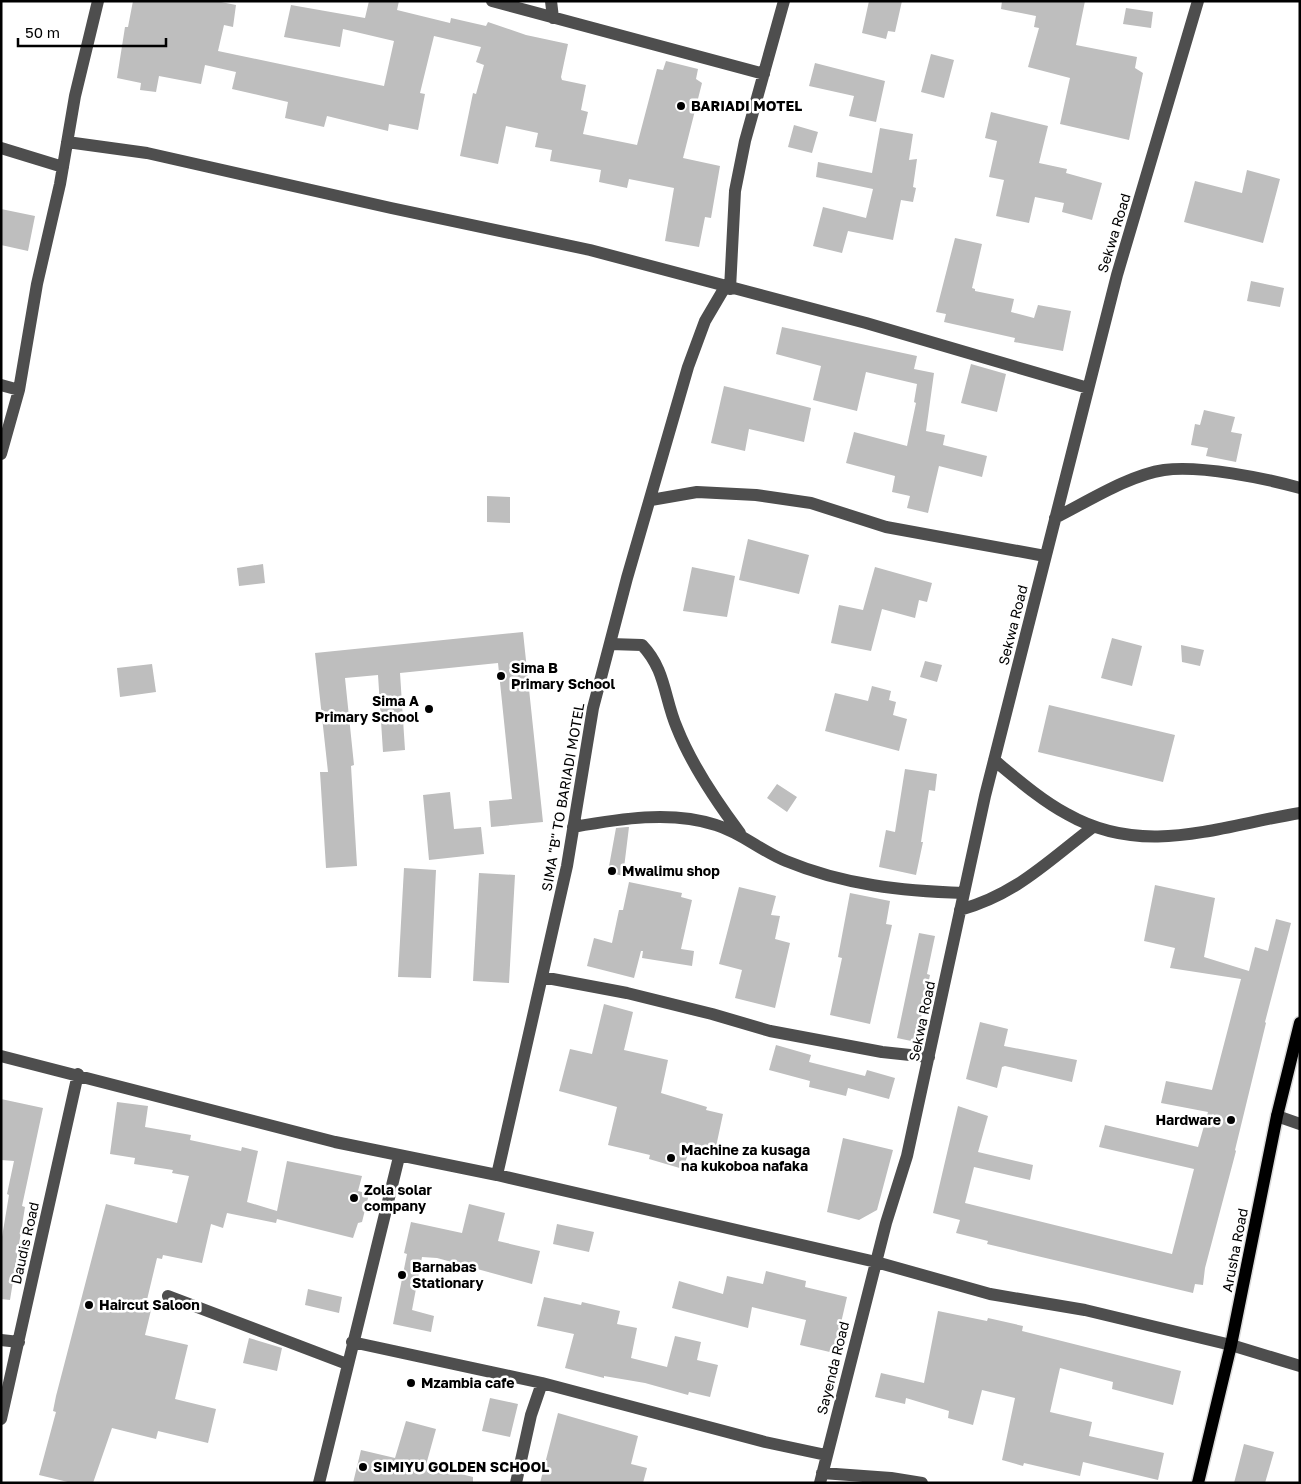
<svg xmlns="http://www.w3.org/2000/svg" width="1301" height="1484" font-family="'Golos Text',sans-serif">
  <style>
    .building { fill: #bebebe }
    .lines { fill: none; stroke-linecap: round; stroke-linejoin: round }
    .major-casing { stroke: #dbdbdb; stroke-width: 15 }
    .minor { stroke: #4e4e4e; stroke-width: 12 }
    .major { stroke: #000; stroke-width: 12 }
    .poi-dot { fill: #000; stroke: #fff; stroke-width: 2 }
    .labels { text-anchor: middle; stroke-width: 5; stroke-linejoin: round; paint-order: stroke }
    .poi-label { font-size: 14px; font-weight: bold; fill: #000; stroke: #fff; text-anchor: start }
    .street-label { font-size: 14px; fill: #000; stroke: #fff }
  </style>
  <rect width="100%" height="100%" fill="#fff"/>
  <path class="building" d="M133,1H216L236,5L233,27L224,25L218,51L384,86L394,41L343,29L340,47L284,37L291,5L365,18L369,1H399L397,10L450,23L451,18L486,26L488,22L526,35L568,44L561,77L562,80L586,85L581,110L588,112L583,134L637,145L657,69L663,70L666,61L698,69L696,79L702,83L683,158L720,166L711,218L705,217L699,247L665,241L674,188L629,179L627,188L599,182L601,170L550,161L552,150L535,147L538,133L506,126L498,164L460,156L473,93L476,94L484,65L476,62L481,47L434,36L420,93L425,94L418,130L389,124L388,131L327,116L324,127L285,118L288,102L232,89L236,72L205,65L201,84L159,76L156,92L140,90L141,83L117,78L125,27H128Z
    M869,1H902L895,32L888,31L886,39L862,33Z
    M1002,1H1085L1076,45L1137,57L1135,68L1143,73L1129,140L1060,124L1070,78L1028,67L1039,28L1034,27L1036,16L1001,9Z
    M1126,8L1153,12L1151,28L1123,24Z
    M931,54L954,60L944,98L921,92Z
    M815,63L885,81L876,122L849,116L854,96L809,86Z
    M991,112L1048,126L1039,163L1067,169L1066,173L1102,183L1092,220L1062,212L1064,203L1035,197L1029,223L996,216L1004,180L989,177L997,141L985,138Z
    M794,125L818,132L812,153L788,147Z
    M880,128L913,134L909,160L917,159L913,187L916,188L913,202L901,200L893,240L848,231L842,253L813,246L823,207L866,218L873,189L816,177L818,162L872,173Z
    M1247,170L1280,179L1263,243L1184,222L1195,181L1242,193Z
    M1,209L35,216L28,251L1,245Z
    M955,238L982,244L972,288L975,289V291L1014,299L1011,312L1034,318L1038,305L1071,311L1063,351L1014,342L1015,338L944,322L946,314L936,312Z
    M1251,281L1284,288L1280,307L1247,301Z
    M782,327L917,356L914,369L934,373L926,431L945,435L943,445L987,456L982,477L939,466L928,513L907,508L910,496L892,492L895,476L846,463L854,432L907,446L916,403L914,402L917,384L866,372L857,411L813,400L821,366L776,354Z
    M971,364L1006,374L997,412L961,403Z
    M724,386L811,408L804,442L749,429L745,451L711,443Z
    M1204,410L1235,417L1231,432L1242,434L1236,462L1206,456L1208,448L1191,445L1195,424L1200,425Z
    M487,496L510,497V523L487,522Z
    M748,539L809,555L799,594L739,580Z
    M263,564L265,583L239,586L237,568Z
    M692,567L735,576L727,617L683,611Z
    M875,567L932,583L927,602L919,600L915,618L882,609L871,651L831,643L839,605L863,610Z
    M523,632L543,822L491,827L489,801L512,799L498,663L400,673L405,750L383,752L378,675L345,678L354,765L351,766L357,866L326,868L320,772H328L315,653Z
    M1112,638L1142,646L1132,686L1101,678Z
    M1181,645L1204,650L1200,666L1182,662Z
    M925,661L942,665L937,682L920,677Z
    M152,664L156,692L120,697L117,668Z
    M872,686L891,691L889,700L896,702L893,715L907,719L899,751L825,731L835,693L868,701Z
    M1049,705L1175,735L1163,782L1038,752Z
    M905,769L937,774L935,791L929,790L921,842H923L916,875L879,867L886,830L895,832Z
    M777,784L797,797L787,812L767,798Z
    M450,792L454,829L481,827L484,854L429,860L423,795Z
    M627,827H629L623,876L608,872L616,828Z
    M404,868L436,870L431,978L398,977Z
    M479,873L515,875L509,983L473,981Z
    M629,882L682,893L681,897L692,900L681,949L694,951L692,966L642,958L643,951H641L634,978L587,966L594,938L612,943L619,910H623Z
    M1155,885L1215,898L1204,957L1249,971L1255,947L1268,951L1276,919L1291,923L1265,1022L1266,1023L1235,1150L1236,1151L1205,1268L1203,1285L1195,1284L1193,1293L987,1244L988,1241L956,1233L960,1220L933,1213L958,1106L988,1116L978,1152L1033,1165L1030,1180L974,1167L965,1203L1172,1254L1194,1169L1099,1147L1105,1125L1198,1147L1208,1112L1161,1103L1166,1081L1212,1090L1241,979L1170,968L1175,948L1144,941Z
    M739,887L776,896L771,915L780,916L775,939L790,943L775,1008L735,998L742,970L719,964Z
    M850,893L890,901L886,924L892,925L870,1024L830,1015L842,958L838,957Z
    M919,933L935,936L927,974L930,975L916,1042L897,1038Z
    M604,1004L633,1012L624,1050L668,1060L661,1093L707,1107L706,1110L723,1114L714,1156L689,1151L683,1169L649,1159L650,1155L608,1145L617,1107L559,1091L570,1049L592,1054Z
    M980,1022L1008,1029L1004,1046L1077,1060L1072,1082L1005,1066L1002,1067L997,1088L966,1079Z
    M776,1045L811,1055L809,1062L865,1076L867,1070L895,1078L889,1099L848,1088L846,1096L809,1087L810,1081L769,1070Z
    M1,1099L43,1108L22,1206L25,1207L10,1300L1,1299V1243L9,1195L7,1194L14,1161L1,1160Z
    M117,1102L148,1106L145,1127L191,1135L190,1140L241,1151L242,1147L258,1151L247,1202L277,1211L287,1161L362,1176L358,1191L369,1194L362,1222L358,1223L353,1238L277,1219L276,1223L227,1213L223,1228L211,1224L202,1263L163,1255L162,1259L157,1258L146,1304L152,1306L145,1335L188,1345L175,1399L216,1409L208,1443L158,1431L156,1439L112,1428L93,1483H72L39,1475L56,1412L53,1411L56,1396L106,1204L177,1223L189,1176L172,1173L173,1170L134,1164L135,1158L110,1154Z
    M843,1138L893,1150L877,1210L859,1220L827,1212Z
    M469,1204L505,1213L498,1241L540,1251L532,1284L437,1258L422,1257L412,1310L434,1316L431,1332L393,1324L407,1254L404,1253L411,1222L462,1233Z
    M557,1224L594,1232L589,1252L553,1244Z
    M766,1271L806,1281L805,1287L847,1297L834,1353L800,1345L806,1320L752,1307L748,1328L672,1308L679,1281L723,1294L727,1276L763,1284Z
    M308,1289L342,1297L339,1313L305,1305Z
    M544,1297L581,1305L582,1302L620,1311L617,1324L637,1328L631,1358L667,1367L675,1336L701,1342L697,1360L718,1365L710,1397L689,1392L688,1395L645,1383L604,1376V1378L565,1368L574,1334L537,1326Z
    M938,1311L987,1321L988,1318L1023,1326L1022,1331L1181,1371L1173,1405L1112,1389L1113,1382L1060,1368L1050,1412L1092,1422L1089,1436L1164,1453L1158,1480L1083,1462L1080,1476L1024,1463L1023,1466L1002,1460L1015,1398L982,1390L973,1425L948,1418L949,1411L906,1398L905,1404L875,1397L881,1373L924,1383Z
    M249,1338L282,1348L277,1371L243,1363Z
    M490,1398L518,1404L510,1437L482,1431Z
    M558,1413L638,1436L631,1464L647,1468L643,1483H540Z
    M406,1421L436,1429L426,1465L473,1477V1483H353L361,1450L395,1458Z
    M1244,1444L1274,1452L1265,1483H1234Z"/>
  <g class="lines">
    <g class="major-casing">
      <path id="major" d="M1198,1483L1231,1345L1277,1116L1300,1023"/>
    </g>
    <path class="minor" d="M492,1L764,74
      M551,1L553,18
      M67,142L147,153L391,208L590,250L866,323L1088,388
      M1,148L63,167
      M730,289L735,191L745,141L784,1
      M1,385L19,390
      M1,454L19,390L37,284L60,184L75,96L98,1
      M651,500L697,492L756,495L811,503L886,527L1045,556
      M1055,518C1087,502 1129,475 1164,470C1200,465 1264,478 1300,488
      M610,644L642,645C666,670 664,698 677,728C692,766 716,801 740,833
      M994,760C1017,779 1041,800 1067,814C1144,858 1219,826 1300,813
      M573,827C619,819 671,810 716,825C742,833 761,851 786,861C844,885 902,891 964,893
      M960,910C1017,894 1048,861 1093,827
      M542,977L627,993L712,1014L770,1031L882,1052L929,1057
      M1,1056L335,1142L497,1175L876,1262L990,1294L1085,1310L1231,1345L1300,1366
      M1277,1116L1300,1124
      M497,1175L567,866L593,708L627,578L688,367L705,321L725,287
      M168,1296L347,1364
      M1,1340L19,1342
      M352,1342L542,1383L765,1442L826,1455
      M1,1419L78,1074
      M822,1473L891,1478L922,1483
      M319,1483L399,1157
      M516,1483L531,1415L542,1383
      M820,1483L886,1223L907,1156L985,796L1117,275L1198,1"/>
    <use href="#major" class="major"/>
  </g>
  <g class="poi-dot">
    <circle cx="681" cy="106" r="5"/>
    <circle cx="501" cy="676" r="5"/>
    <circle cx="429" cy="709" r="5"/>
    <circle cx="612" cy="871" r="5"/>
    <circle cx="1231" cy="1120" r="5"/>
    <circle cx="671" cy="1158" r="5"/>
    <circle cx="354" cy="1198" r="5"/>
    <circle cx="402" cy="1275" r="5"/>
    <circle cx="89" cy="1305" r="5"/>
    <circle cx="411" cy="1383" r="5"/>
    <circle cx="363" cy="1467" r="5"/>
  </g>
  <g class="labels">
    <g class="poi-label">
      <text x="691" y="111">BARIADI MOTEL</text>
      <text x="511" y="673">Sima B<tspan x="511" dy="16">Primary School</tspan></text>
      <text x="419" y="706" text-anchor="end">Sima A<tspan x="419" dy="16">Primary School</tspan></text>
      <text x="622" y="876">Mwalimu shop</text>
      <text x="1221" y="1125" text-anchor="end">Hardware</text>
      <text x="681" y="1155">Machine za kusaga<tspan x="681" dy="16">na kukoboa nafaka</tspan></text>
      <text x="364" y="1195">Zola solar<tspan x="364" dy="16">company</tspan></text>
      <text x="412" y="1272">Barnabas<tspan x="412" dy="16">Stationary</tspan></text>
      <text x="99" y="1310">Haircut Saloon</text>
      <text x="421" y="1388">Mzambia cafe</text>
      <text x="373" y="1472">SIMIYU GOLDEN SCHOOL</text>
    </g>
    <g class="street-label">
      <text transform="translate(1114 233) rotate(-73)" y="5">Sekwa Road</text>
      <text transform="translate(1013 625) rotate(-76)" y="5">Sekwa Road</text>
      <text transform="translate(563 797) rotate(-80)" y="5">SIMA "B" TO BARIADI MOTEL</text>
      <text transform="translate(922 1021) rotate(-78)" y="5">Sekwa Road</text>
      <text transform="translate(25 1243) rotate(-77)" y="5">Daudis Road</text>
      <text transform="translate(1235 1250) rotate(-79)" y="5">Arusha Road</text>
      <text transform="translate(833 1368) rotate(-76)" y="5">Sayenda Road</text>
    </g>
  </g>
  <rect width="1301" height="1484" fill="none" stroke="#000000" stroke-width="5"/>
  <path d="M18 38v8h148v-8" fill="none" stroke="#000000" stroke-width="2.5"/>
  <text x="25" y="38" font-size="15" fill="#000000" stroke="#ffffff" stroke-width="4" paint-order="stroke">50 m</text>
</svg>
